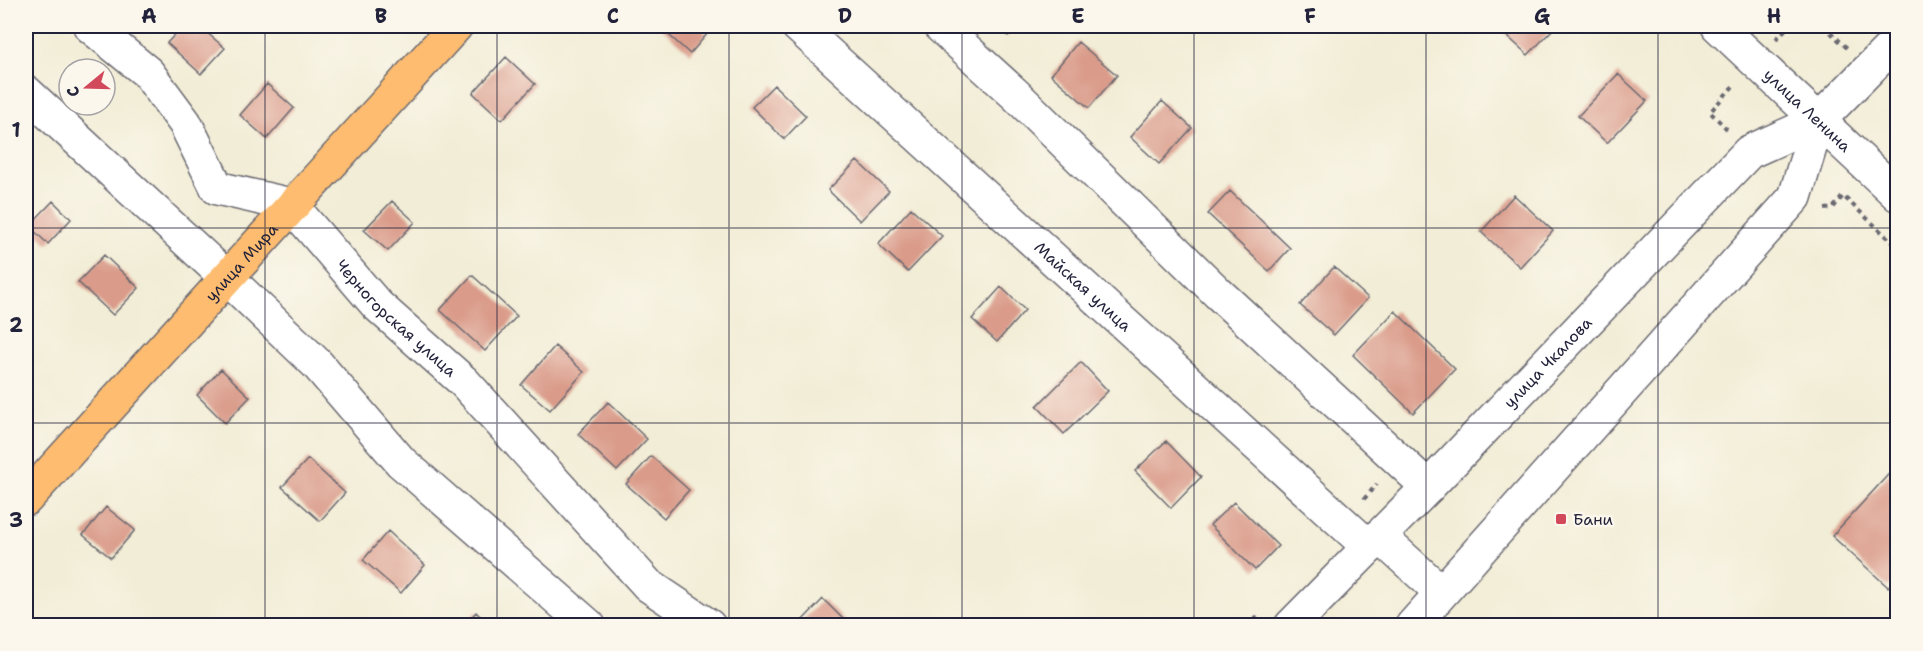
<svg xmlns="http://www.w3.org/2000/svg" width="1923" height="651" font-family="'Shantell Sans',sans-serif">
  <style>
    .building { fill: #da9b8a }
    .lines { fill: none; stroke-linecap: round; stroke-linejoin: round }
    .minor-casing { stroke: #6b6971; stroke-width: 36 }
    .major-casing { stroke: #6b6971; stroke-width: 36 }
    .path { stroke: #6b6971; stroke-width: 4; stroke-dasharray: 4.5 4.5; stroke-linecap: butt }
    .minor { stroke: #fff; stroke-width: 33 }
    .major { stroke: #fdbc6f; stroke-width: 33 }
    .grid { fill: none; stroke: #22223b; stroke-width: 1.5; stroke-opacity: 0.55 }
    .poi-dot { fill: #d1495b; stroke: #fbf7ec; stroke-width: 2 }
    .labels { text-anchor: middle; stroke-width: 5; stroke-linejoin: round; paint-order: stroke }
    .street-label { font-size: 16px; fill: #22223b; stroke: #fbf7ec }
    .poi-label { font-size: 16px; fill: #22223b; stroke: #fbf7ec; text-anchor: start }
    .neatline { fill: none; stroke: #22223b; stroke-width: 2 }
    .grid-label { font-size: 20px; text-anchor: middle; font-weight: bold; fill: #22223b }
  </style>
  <rect width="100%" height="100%" fill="#fbf7ec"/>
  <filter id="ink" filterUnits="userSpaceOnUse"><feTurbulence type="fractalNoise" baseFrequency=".0167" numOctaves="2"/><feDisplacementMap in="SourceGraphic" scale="12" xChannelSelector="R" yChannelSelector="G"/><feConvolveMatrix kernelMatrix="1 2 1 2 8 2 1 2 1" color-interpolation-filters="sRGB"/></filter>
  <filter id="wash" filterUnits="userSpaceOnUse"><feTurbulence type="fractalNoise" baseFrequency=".008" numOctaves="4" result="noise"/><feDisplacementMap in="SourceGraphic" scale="24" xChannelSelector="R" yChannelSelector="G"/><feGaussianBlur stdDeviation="1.35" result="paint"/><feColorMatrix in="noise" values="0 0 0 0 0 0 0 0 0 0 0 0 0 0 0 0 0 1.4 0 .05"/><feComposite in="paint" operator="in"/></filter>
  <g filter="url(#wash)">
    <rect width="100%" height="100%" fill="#f2edd6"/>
    <g id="blocks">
      <path class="building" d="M183,26H199L225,48L201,74L167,43Z
        M661,26H698L707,34L690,54L660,27Z
        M996,26H1016L1008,36Z
        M1496,26H1556L1528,55Z
        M1078,42L1117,75L1089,108L1051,75Z
        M506,57L535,84L502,120L473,93Z
        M1618,74L1647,101L1607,143L1578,116Z
        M267,84L294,108L267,139L240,115Z
        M774,85L806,116L784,139L752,107Z
        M1162,101L1192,128L1159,164L1130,137Z
        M857,161L889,191L860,221L828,190Z
        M1230,191L1290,248L1269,271L1208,214Z
        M1514,195L1553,231L1520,267L1481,232Z
        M53,201L71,219L48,244L29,226Z
        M392,201L415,222L388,251L364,230Z
        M911,208L942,236L908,272L878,244Z
        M104,255L139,288L113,315L78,282Z
        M1334,267L1368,298L1334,335L1300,305Z
        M472,275L517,316L485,351L440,310Z
        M1001,287L1025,310L997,342L972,319Z
        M1395,311L1455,369L1413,413L1353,355Z
        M555,346L584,372L550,410L521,385Z
        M1081,362L1108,391L1064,434L1037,406Z
        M221,369L250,397L225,423L197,395Z
        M608,402L647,439L617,471L578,434Z
        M1166,441L1201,477L1171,508L1135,471Z
        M651,456L689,490L664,518L626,484Z
        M308,459L345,493L320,521L282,487Z
        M1898,464V576L1888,587L1832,536Z
        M1234,502L1278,546L1255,570L1210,525Z
        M106,507L135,530L111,558L83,535Z
        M388,531L425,565L401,593L363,560Z
        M823,599L850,626H797Z
        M476,612L490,626H463Z"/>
    </g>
  </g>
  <g filter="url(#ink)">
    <use href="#blocks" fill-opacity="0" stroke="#6b6971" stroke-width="1.5"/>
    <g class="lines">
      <g class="minor-casing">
        <g id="minor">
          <path id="s1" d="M90,26L148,73L185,123L217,188L291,205L377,305L464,382L648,585L709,626"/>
          <path id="s2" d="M798,26L1369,547"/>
          <path d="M940,26L1016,95L1218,293L1428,487"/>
          <path id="s3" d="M1718,26L1898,195"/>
          <path d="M26,92L227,278L317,364L401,462L589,626"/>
          <path d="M1379,536L1441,592"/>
          <path id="s4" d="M1291,626L1428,487L1749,152L1818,121L1898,40"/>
          <path d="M1412,626L1795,197L1818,121"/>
        </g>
      </g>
      <g class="major-casing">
        <g id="major">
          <path id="s5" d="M26,499L456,26"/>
        </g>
      </g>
      <path class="path" d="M1824,26L1847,48
        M1776,39L1789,26
        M1727,129L1710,112L1735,84
        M1825,209L1833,208L1843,196L1898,247
        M1364,499L1377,484
        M1248,626L1260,613"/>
      <use href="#minor" class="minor"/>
      <use href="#major" class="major"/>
    </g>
  </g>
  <path class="grid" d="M265,26V626M497,26V626M729,26V626M962,26V626M1194,26V626M1426,26V626M1658,26V626M26,228H1898M26,423H1898"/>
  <rect class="poi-dot" x="1555" y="513" width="12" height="12" rx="3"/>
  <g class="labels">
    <g class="street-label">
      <text dy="6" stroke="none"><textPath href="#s3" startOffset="123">улица Ленина</textPath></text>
      <text dy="6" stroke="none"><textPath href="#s5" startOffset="320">улица Мира</textPath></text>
      <text dy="6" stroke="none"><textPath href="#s2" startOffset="386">Майская улица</textPath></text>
      <text dy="6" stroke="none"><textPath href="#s1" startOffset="440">Черногорская улица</textPath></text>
      <text dy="6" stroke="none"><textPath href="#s4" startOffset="368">улица Чкалова</textPath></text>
    </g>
    <g class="poi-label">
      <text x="1573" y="525">Бани</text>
    </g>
  </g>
  <rect width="1923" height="651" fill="none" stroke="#fbf7ec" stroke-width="66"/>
  <g transform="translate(87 87) rotate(251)"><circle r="28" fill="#fbf7ec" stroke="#a4a2a5" stroke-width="1.5"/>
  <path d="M0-4.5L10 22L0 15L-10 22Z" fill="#d1495b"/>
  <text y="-9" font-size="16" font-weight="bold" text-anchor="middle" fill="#22223b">С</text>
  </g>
  <rect x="33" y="33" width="1857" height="585" class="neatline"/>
  <g class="grid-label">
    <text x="149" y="23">A</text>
    <text x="381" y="23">B</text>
    <text x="613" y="23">C</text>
    <text x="845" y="23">D</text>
    <text x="1078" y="23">E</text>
    <text x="1310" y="23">F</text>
    <text x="1542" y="23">G</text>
    <text x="1774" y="23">H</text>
    <text x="16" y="137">1</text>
    <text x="16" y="332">2</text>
    <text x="16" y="527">3</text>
  </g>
</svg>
